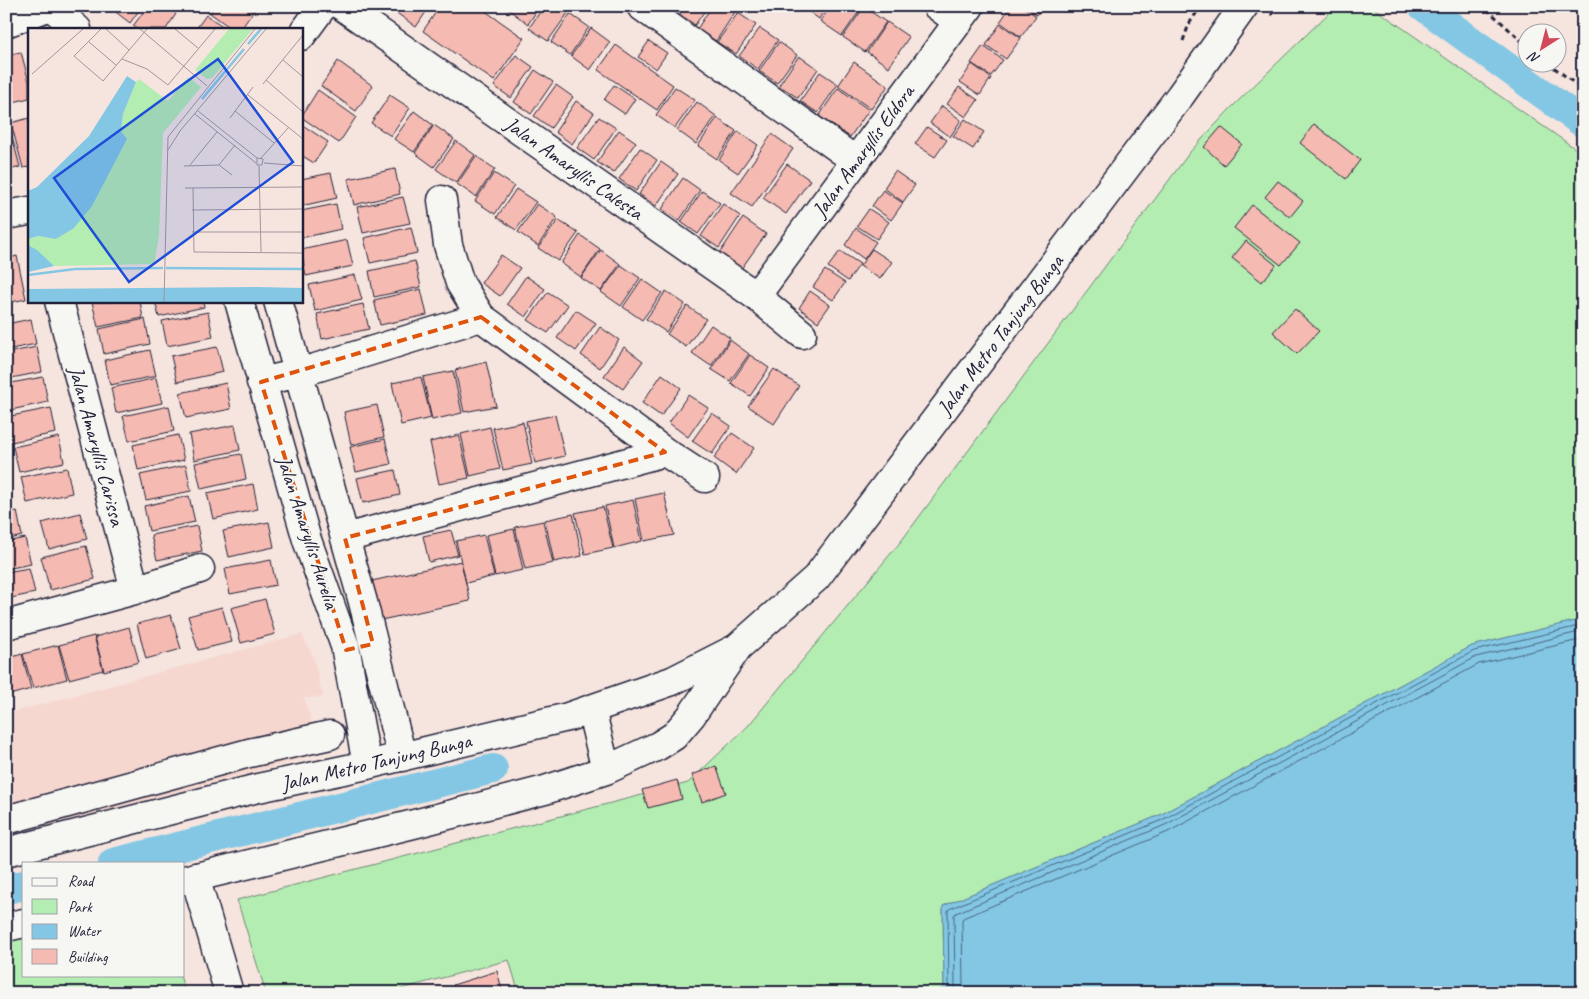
<svg xmlns="http://www.w3.org/2000/svg" width="1589" height="999" font-family="Caveat,sans-serif">
  <style>
    .built { fill: #f6d7d0 }
    .green { fill: #b4edb1; stroke: #6b8876 }
    .water { fill: #83c7e4; stroke: #5c85a0 }
    .lines { fill: none; stroke-linecap: round; stroke-linejoin: round }
    .shore { stroke: #49647f; stroke-width: 1 }
    .canal { stroke: #83c7e4; stroke-width: 30 }
    .building { fill: #f5bab1; stroke: #22223b }
    .minor-casing { stroke: #22223b; stroke-width: 31 }
    .major-casing { stroke: #22223b; stroke-width: 31 }
    .path { stroke: #22223b; stroke-width: 3; stroke-dasharray: 5 4; stroke-linecap: butt }
    .minor { stroke: #f6f6f2; stroke-width: 28 }
    .major { stroke: #f6f6f2; stroke-width: 28 }
    .marked { fill: none; stroke: #de560e; stroke-width: 4; stroke-dasharray: 10 6; stroke-linejoin: round }
    .labels { text-anchor: middle; stroke-width: 4; stroke-linejoin: round; paint-order: stroke }
    .street-label { font-size: 21px; fill: #22223b; stroke: #f6f6f2 }
    .inset-river { fill: none; stroke: #83c7e4; stroke-width: 2.5 }
    .inset-road { fill: none; stroke: #a1969d; stroke-width: 1 }
    .view { fill: #1d4ed8; fill-opacity: 0.15; stroke: #1d4ed8; stroke-width: 2.5 }
    .inset-edge { fill: none; stroke: #22223b; stroke-width: 2.5 }
  </style>
  <rect width="100%" height="100%" fill="#f6e4de"/>
  <filter id="ink" filterUnits="userSpaceOnUse"><feTurbulence type="fractalNoise" baseFrequency=".02" numOctaves="2"/><feDisplacementMap in="SourceGraphic" scale="10" xChannelSelector="R" yChannelSelector="G"/><feConvolveMatrix kernelMatrix="1 2 1 2 8 2 1 2 1" color-interpolation-filters="sRGB"/></filter>
  <g filter="url(#ink)">
    <path class="built" d="M302,634L314,659L323,697L304,698L315,734L303,759L6,836V714Z"/>
    <path class="green" d="M1336,6H1371L1583,154V619L1472,646L1160,815L943,906L944,986L937,993H519L509,960L386,993H266L237,900L688,783L748,726L902,540L1190,152L1232,107Z
      M24,933V975H180L185,993H6V937Z"/>
    <path class="water" d="M1583,619V993H937L944,986L943,906L1160,815L1472,646Z"/>
    <g class="lines">
      <path class="shore" d="M944,993L949,985L948,911L949,909L1162,820L1474,651L1583,625
        M953,993L955,986L954,915L956,913L1165,825L1476,657L1583,631
        M961,993L963,986L962,920L963,918L1168,832L1479,664L1583,639"/>
      <path class="canal" d="M1423,6L1583,123
        M113,863L493,769
        M6,889L24,885"/>
    </g>
    <path class="building" d="M108,6H142L130,23Z
      M148,6H166L176,14L166,29H137L133,26Z
      M215,6H257L241,29H232L210,13Z
      M387,6H430L416,27Z
      M440,6H478L524,38L494,81L423,31Z
      M512,6H540L528,24L509,10Z
      M544,6H558L568,13L548,41L529,28Z
      M681,6H708L695,25L677,12Z
      M712,6H727L735,12L716,41L697,29Z
      M801,6H827L819,19Z
      M831,6H863L842,36L820,21Z
      M1011,6H1022L1036,16L1021,37L1000,22Z
      M1025,6H1043L1037,15Z
      M864,7L886,22L865,52L843,37Z
      M738,13L756,25L736,54L717,42Z
      M570,14L589,27L570,55L551,42Z
      M206,15L227,29H196Z
      M887,22L909,37L889,67L867,52Z
      M1000,24L1021,38L1006,59L986,45Z
      M591,28L610,42L590,70L571,56Z
      M760,28L778,40L758,69L739,56Z
      M649,41L667,53L656,69L638,57Z
      M779,42L797,55L777,83L759,71Z
      M616,45L673,85L657,110L598,70Z
      M983,46L1003,60L991,76L971,63Z
      M21,52L29,82V98L6,104V55Z
      M516,55L533,67L511,98L494,86Z
      M799,56L818,69L798,98L779,85Z
      M338,61L373,86L356,111L321,86Z
      M854,62L888,86L871,109L838,86Z
      M972,64L991,78L980,95L960,82Z
      M535,70L553,82L531,114L514,102Z
      M820,72L838,84L818,113L800,101Z
      M556,85L573,97L551,128L534,116Z
      M614,85L635,99L625,114L604,100Z
      M675,87L695,100L675,128L656,115Z
      M959,87L978,100L966,117L947,104Z
      M838,88L869,110L850,137L819,116Z
      M318,90L356,117L339,143L301,117Z
      M390,95L410,108L391,136L371,123Z
      M576,101L594,113L572,144L555,132Z
      M697,102L716,116L696,144L677,130Z
      M942,106L961,120L950,137L930,123Z
      M414,111L433,125L414,152L394,139Z
      M599,117L616,128L594,160L577,148Z
      M29,118V167L23,168L11,123Z
      M717,118L736,131L717,159L698,146Z
      M965,119L984,132L973,149L953,136Z
      M8,121L20,167L6,171V122Z
      M301,124L328,142L314,163L301,155Z
      M1314,124L1360,160L1346,179L1300,143Z
      M434,125L454,139L434,167L415,153Z
      M927,127L947,140L935,157L915,144Z
      M1221,127L1242,144L1224,165L1204,147Z
      M619,130L636,142L614,173L597,162Z
      M738,131L758,145L738,173L719,160Z
      M772,134L793,149L752,207L731,193Z
      M456,141L475,155L456,183L436,169Z
      M640,148L657,160L636,191L619,179Z
      M476,156L495,169L476,197L457,184Z
      M661,162L678,174L656,206L639,194Z
      M787,164L810,180L786,214L763,198Z
      M395,169L400,194L354,205L348,179Z
      M895,171L915,185L903,202L884,188Z
      M331,173L337,198L301,206V179Z
      M494,173L514,186L495,214L475,201Z
      M683,178L700,190L679,221L662,209Z
      M1278,181L1303,201L1290,217L1265,197Z
      M516,189L536,202L516,230L497,217Z
      M883,190L903,203L891,220L872,206Z
      M702,191L720,203L698,234L681,222Z
      M403,197L410,223L363,233L357,207Z
      M336,204L341,229L301,238V211Z
      M537,204L557,217L538,246L518,232Z
      M723,204L740,216L719,248L701,236Z
      M1252,205L1300,243L1281,265L1234,228Z
      M869,209L889,222L877,239L857,226Z
      M743,218L766,234L741,269L719,254Z
      M558,220L578,233L558,261L538,248Z
      M411,227L417,253L370,263L364,238Z
      M856,228L876,242L864,259L845,245Z
      M580,235L600,249L581,277L561,263Z
      M347,240L353,266L306,276L301,250Z
      M1246,241L1276,265L1262,282L1232,258Z
      M872,249L892,262L880,279L860,266Z
      M601,250L620,264L601,291L581,278Z
      M840,251L860,264L848,281L828,267Z
      M501,255L520,268L500,296L481,283Z
      M17,256L26,299L6,303V259Z
      M415,261L421,287L374,297L369,271Z
      M621,265L640,278L621,306L601,292Z
      M825,270L845,283L833,300L813,287Z
      M355,275L362,300L315,311L309,285Z
      M526,276L545,289L526,317L507,304Z
      M642,279L662,293L642,320L623,307Z
      M421,289L427,315L380,325L374,300Z
      M666,291L685,304L666,332L646,319Z
      M810,291L830,305L818,322L799,308Z
      M548,292L568,305L548,333L528,320Z
      M140,301L143,318L98,327L92,302Z
      M155,301H203L204,307L159,317Z
      M363,304L369,329L322,339L317,314Z
      M687,306L706,319L686,347L667,334Z
      M1295,309L1319,331L1297,354L1273,332Z
      M576,310L596,323L576,351L557,338Z
      M208,312L213,337L167,346L162,321Z
      M31,319L36,344L6,350V324Z
      M145,319L150,344L104,354L99,329Z
      M711,325L730,338L711,366L692,353Z
      M600,327L619,340L600,368L581,355Z
      M730,340L749,354L730,381L711,369Z
      M37,347L42,372L6,379V353Z
      M217,347L223,372L177,382L171,356Z
      M624,347L643,361L623,389L604,376Z
      M150,350L156,376L110,385L105,360Z
      M750,355L769,368L750,396L731,383Z
      M486,362L496,406L464,412L455,370Z
      M774,369L799,386L774,424L748,406Z
      M453,371L462,413L432,420L423,377Z
      M662,374L681,388L661,416L642,403Z
      M43,377L48,402L6,411V384Z
      M421,377L431,418L401,425L392,383Z
      M156,378L162,403L116,413L111,388Z
      M226,383L231,409L186,418L180,393Z
      M688,395L708,408L688,437L669,423Z
      M377,405L384,437L351,445L344,412Z
      M169,406L174,431L129,441L123,416Z
      M51,408L56,433L11,442L6,417Z
      M712,413L731,426L712,454L692,441Z
      M555,415L565,456L535,463L526,421Z
      M523,422L532,464L503,470L493,428Z
      M235,425L240,450L194,460L189,434Z
      M490,427L500,469L470,476L461,434Z
      M732,433L754,448L736,474L714,458Z
      M178,435L184,460L138,470L133,445Z
      M459,435L469,478L439,484L430,442Z
      M59,437L64,462L19,472L13,447Z
      M385,439L391,464L356,472L350,447Z
      M241,454L246,479L201,489L195,463Z
      M186,465L191,491L146,500L140,475Z
      M67,468L72,493L27,503L21,477Z
      M395,470L400,495L363,503L357,478Z
      M253,484L258,509L213,519L207,493Z
      M664,493L674,535L644,541L635,499Z
      M189,496L195,522L149,531L144,506Z
      M633,500L642,541L614,548L605,506Z
      M603,507L613,548L585,554L575,513Z
      M17,511L22,536L6,540V513Z
      M80,513L87,539L49,549L42,523Z
      M573,514L582,556L554,562L545,520Z
      M543,521L553,563L525,569L515,527Z
      M269,522L274,547L229,557L223,531Z
      M197,526L202,551L157,560L151,535Z
      M514,529L523,570L495,576L486,535Z
      M451,530L458,555L429,562L423,536Z
      M484,535L494,576L466,583L456,541Z
      M25,538L31,564L6,569V542Z
      M86,546L95,579L50,590L41,557Z
      M271,560L276,585L230,594L225,569Z
      M461,561L470,601L381,620L372,581Z
      M29,568L35,593L6,599V572Z
      M265,599L275,634L241,643L231,608Z
      M222,607L232,642L198,650L188,616Z
      M171,615L181,649L146,659L137,624Z
      M129,627L139,662L104,671L95,637Z
      M94,636L103,670L69,679L59,645Z
      M58,645L67,679L33,688L23,654Z
      M22,654L31,689L6,696V659Z
      M716,766L726,793L702,802L692,775Z
      M677,780L682,799L648,808L642,790Z
      M497,971L503,993H455L453,985Z"/>
    <g class="lines">
      <g class="minor-casing">
        <path id="minor" d="M51,6L77,29
          M342,6L756,296L802,334
          M641,6L856,161
          M937,6L959,22
          M6,23L50,6
          M301,36L323,6
          M442,200L448,245L460,283L481,317
          M6,215L29,211
          M756,296L970,6
          M59,301L135,590
          M239,301L307,540L345,646L367,765
          M278,301L363,602L402,757
          M261,382L299,373L481,317L665,452L705,478
          M345,538L665,452
          M6,625L135,590L200,569
          M6,820L249,753L330,735
          M195,877L229,993"/>
      </g>
      <g class="major-casing">
        <path id="major" d="M591,709L606,770
          M6,852L258,788L367,765L568,717L672,681L735,649
          M184,880L414,824L545,790L606,770L658,746L674,736L691,716L738,647L816,578L1180,96L1244,6
          M6,927L24,923"/>
      </g>
      <path class="path" d="M1478,6L1488,10L1526,45
        M1271,15L1280,6
        M1183,41L1189,24L1201,6
        M1547,62L1583,90"/>
      <use href="#minor" class="minor"/>
      <use href="#major" class="major"/>
    </g>
  </g>
  <path class="marked" d="M481,317L665,452L345,538L373,644L346,650L261,382Z"/>
  <g class="labels">
    <g class="street-label">
      <text transform="translate(863 151) rotate(-54)" y="7">Jalan Amaryllis Eldora</text>
      <text transform="translate(574 168) rotate(35)" y="7">Jalan Amaryllis Calesta</text>
      <text transform="translate(1000 335) rotate(-53)" y="7">Jalan Metro Tanjung Bunga</text>
      <text transform="translate(97 446) rotate(75)" y="7">Jalan Amaryllis Carissa</text>
      <text transform="translate(308 532) rotate(72)" y="7">Jalan Amaryllis Aurelia</text>
      <text transform="translate(376 762) rotate(-13)" y="7">Jalan Metro Tanjung Bunga</text>
    </g>
  </g>
  <g transform="translate(28 28)">
    <rect width="275" height="275" fill="#f6e4de"/>
    <path d="M201,1H225L184,50L179,51L167,42ZM160,49L173,59L135,105L131,208L126,236L26,238L0,217V211L10,208L29,211L84,137L99,111L93,103L95,86L108,54L111,51L140,73Z" fill="#b4edb1"/>
    <path d="M99,48L108,54L95,86L93,103L99,111L64,178L46,200L28,211L10,208L0,211V163L9,159L61,108ZM0,217L9,222L26,238L0,244ZM228,259L275,260V274H0V261Z" fill="#83c7e4"/>
    <path class="inset-river" d="M220,16L233,1M174,71L216,21M138,240L275,241M0,247L47,241L135,240"/>
    <path class="inset-road" d="M73,1L46,28L75,53L119,1M78,1L101,22M112,1L179,58M147,1L170,20M61,14L88,37M94,31L119,41L140,57L187,1M255,32L275,49M4,46L55,1M238,52L275,84M235,56L275,7M220,67L275,111M170,83L229,130L235,131L234,137H229V130M207,83L246,115M167,86L228,135M202,90L225,59M140,122L152,103L238,1M233,130L261,99M236,135L275,138M162,137L189,104M191,137L204,147M156,138L191,137L207,117M231,138L233,224M157,160L275,159M165,160L166,224L275,225M164,182L275,181M164,204H275M136,274L140,109L227,1"/>
    <path class="view" d="M190,31L265,134L101,254L26,150Z"/>
    <rect width="275" height="275" class="inset-edge"/>
  </g>
  <rect width="1589" height="999" fill="none" stroke="#f6f6f2" stroke-width="25"/>
  <rect x="12" y="12" width="1564" height="974" fill="none" stroke="#22223b" stroke-width="2" filter="url(#ink)"/>
  <rect x="22" y="862" width="162" height="115" fill="#f6f6f2" stroke="#a1a1a9"/>
  <rect x="32" y="878" width="25" height="8" fill="#f6f6f2" stroke="#a1a1a9"/>
  <text x="68" y="886" font-size="15" fill="#22223b">Road</text>
  <rect x="32" y="899" width="25" height="15" fill="#b4edb1" stroke="#a1a1a9"/>
  <text x="68" y="912" font-size="15" fill="#22223b">Park</text>
  <rect x="32" y="924" width="25" height="15" fill="#83c7e4" stroke="#a1a1a9"/>
  <text x="68" y="936" font-size="15" fill="#22223b">Water</text>
  <rect x="32" y="949" width="25" height="15" fill="#f5bab1" stroke="#a1a1a9"/>
  <text x="68" y="962" font-size="15" fill="#22223b">Building</text>
  <g transform="translate(1542 48) rotate(216)"><circle r="24" fill="#f6f6f2" stroke="#a1a1a9"/>
  <path d="M0-4L9 19L0 12L-9 19Z" fill="#d1495b"/>
  <text y="-8" font-size="14" font-weight="bold" text-anchor="middle" fill="#22223b">N</text>
  </g>
</svg>
